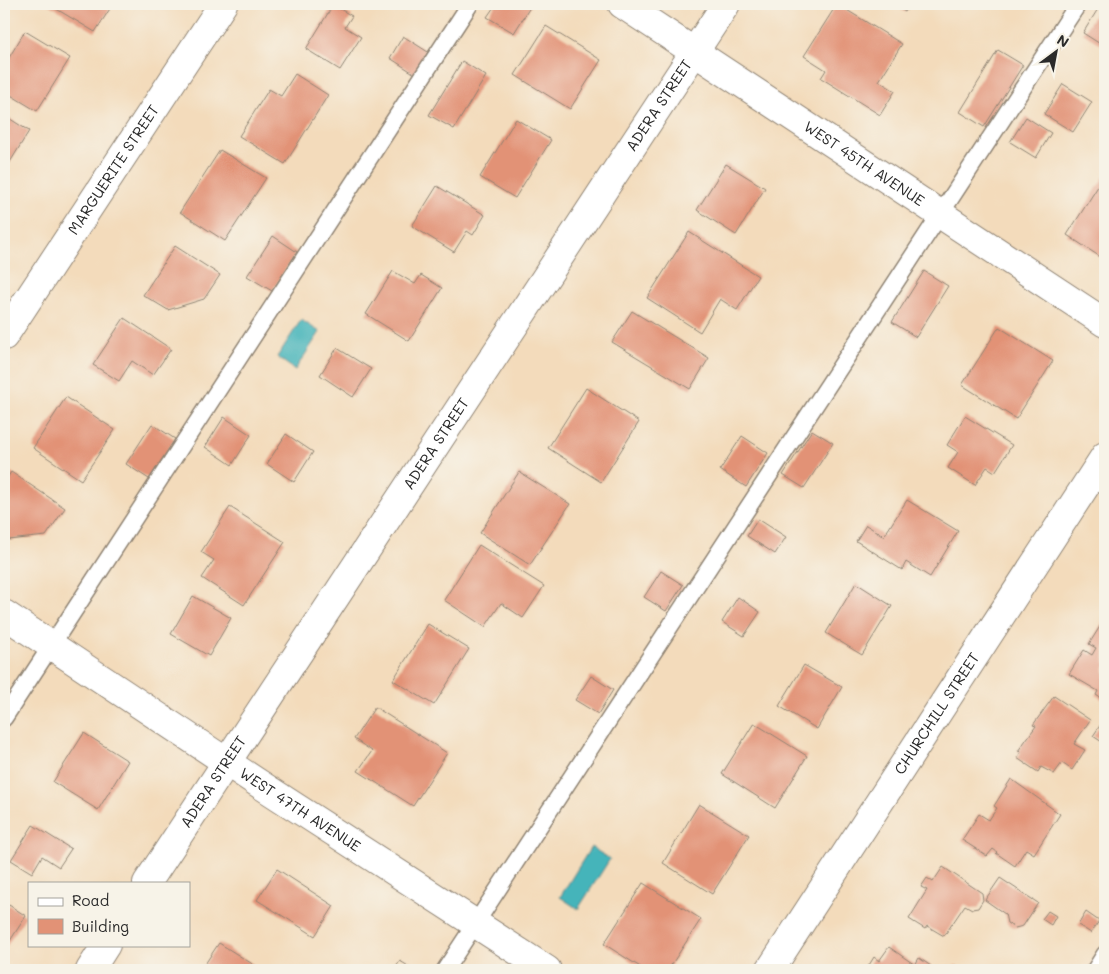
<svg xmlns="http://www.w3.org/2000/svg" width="1109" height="974" font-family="Mali,sans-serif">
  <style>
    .water { fill: #44b4ba; stroke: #387072 }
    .building { fill: #e29276 }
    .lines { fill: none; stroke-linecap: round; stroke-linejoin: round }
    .service-casing { stroke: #8f8373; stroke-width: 19 }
    .minor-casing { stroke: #8f8373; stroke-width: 30 }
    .service { stroke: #fff; stroke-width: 16 }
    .minor { stroke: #fff; stroke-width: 28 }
    .labels { text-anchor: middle; stroke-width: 4; stroke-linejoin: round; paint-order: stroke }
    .street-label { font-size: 15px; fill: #2b2b2b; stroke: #f7f3e8 }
  </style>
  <rect width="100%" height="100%" fill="#f7f3e8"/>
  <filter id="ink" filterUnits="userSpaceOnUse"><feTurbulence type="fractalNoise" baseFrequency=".02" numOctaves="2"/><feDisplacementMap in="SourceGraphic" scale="10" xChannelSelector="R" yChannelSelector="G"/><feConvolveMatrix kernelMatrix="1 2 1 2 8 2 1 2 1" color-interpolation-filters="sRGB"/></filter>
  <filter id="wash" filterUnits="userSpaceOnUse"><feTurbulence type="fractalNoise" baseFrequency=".0096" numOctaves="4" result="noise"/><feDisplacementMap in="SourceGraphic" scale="20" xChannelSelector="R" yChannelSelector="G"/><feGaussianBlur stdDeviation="1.12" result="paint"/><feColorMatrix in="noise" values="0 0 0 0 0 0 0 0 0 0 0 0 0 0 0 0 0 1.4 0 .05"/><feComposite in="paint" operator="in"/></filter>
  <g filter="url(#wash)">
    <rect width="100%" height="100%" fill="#f3dbbb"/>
    <path class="water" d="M301,320L320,332L295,370L277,357Z
      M591,847L610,859L578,909L560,897Z"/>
    <g id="blocks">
      <path class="building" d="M48,4H113L95,32Z
        M496,4H532L514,33L487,17Z
        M837,4L902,44L879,81L895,91L880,115L821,78L826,70L804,56Z
        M893,4H910L905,12Z
        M1101,4L1105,5V47L1083,33Z
        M333,5L352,16L345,27L361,37L340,70L306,49Z
        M546,26L601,60L570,109L515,75Z
        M25,31L70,58L37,111L4,91V66Z
        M403,36L428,52L415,74L390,58Z
        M998,50L1023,65L984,127L960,112Z
        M462,61L486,76L454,129L429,115Z
        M295,74L328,95L285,164L239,136L269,89L281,96Z
        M1063,84L1092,102L1073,132L1044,114Z
        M4,115L29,131L4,172Z
        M1026,117L1051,133L1036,158L1010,142Z
        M516,119L551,140L515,198L480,177Z
        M220,150L266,178L225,241L180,212Z
        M726,164L765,188L736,235L697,210Z
        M1104,177L1105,178V260L1067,235Z
        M437,186L485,215L473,235L467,231L454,252L412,226Z
        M689,232L758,276L737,310L720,299L700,332L647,298Z
        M273,236L297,252L272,291L247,276Z
        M175,246L220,275L204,299L168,310L143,295Z
        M393,271L415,284L421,275L442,288L409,341L366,314Z
        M924,271L948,286L916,337L892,322Z
        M632,311L709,358L690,389L612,342Z
        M124,318L171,349L153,375L132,361L119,381L93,365Z
        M999,327L1053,361L1016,419L962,385Z
        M337,348L371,369L353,397L320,375Z
        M586,388L639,422L601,482L548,448Z
        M66,397L115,430L81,480L33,448Z
        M965,416L1012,445L995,472L987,467L975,485L948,468L958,452L947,445Z
        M224,417L251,435L232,465L205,447Z
        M152,424L175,439L149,479L126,464Z
        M812,430L833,443L804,488L783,475Z
        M286,434L313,452L294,482L267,464Z
        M742,436L768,453L746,487L720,470Z
        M11,472L65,508L46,536L8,540L4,537V483Z
        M519,472L570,504L530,565L480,533Z
        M907,500L958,531L930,577L906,562L902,570L856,541L866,525L884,536Z
        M230,507L285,542L244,605L202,578L214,560L201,552Z
        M758,519L786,537L775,554L747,536Z
        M479,545L544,586L523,618L501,603L485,627L444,600Z
        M661,571L683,585L666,611L644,597Z
        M856,583L892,606L862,655L826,633Z
        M193,596L231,618L209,656L171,634Z
        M738,597L760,612L744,636L722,622Z
        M1104,620L1105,621V701L1096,695L1098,691L1069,674L1084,650L1092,655L1096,648L1089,644Z
        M428,624L469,649L434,705L393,680Z
        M804,665L842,687L817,729L779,706Z
        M591,676L613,690L598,714L575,700Z
        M1054,696L1090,720L1074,744L1085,750L1072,770L1062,763L1054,774L1041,767L1038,772L1017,758L1021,752L1018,751L1036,726L1033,725Z
        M375,707L447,753L413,806L358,771L372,751L354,739Z
        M1105,718V744L1093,736Z
        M754,723L807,756L775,808L722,774Z
        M84,733L128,761L98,810L53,782Z
        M1011,779L1060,814L1034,854L1026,849L1015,866L996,853L997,852L993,849L987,856L962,840L979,814L989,820L997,808L994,806Z
        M699,804L749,835L712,894L663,863Z
        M33,825L71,849L59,867L42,856L32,873L11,860Z
        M943,867L982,893L983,900L978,908L972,909L965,905L944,936L927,926L925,929L909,919L927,890L921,887L927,878L933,882Z
        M277,869L334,906L315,936L257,900Z
        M1000,878L1038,903L1023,926L1015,928L1007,923L1005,914L985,900Z
        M643,883L701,919L668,970H645L604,944Z
        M9,905L26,916L4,950V911Z
        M1048,911L1056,916L1051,925L1042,919Z
        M1086,912L1099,921L1091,933L1078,925Z
        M219,943L262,970H201Z
        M889,947L915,965L919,958L931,966L928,970H866L874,957L879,961Z
        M400,961L415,970H394Z
        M955,965L963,970H952Z"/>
    </g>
  </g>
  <g filter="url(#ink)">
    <use href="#blocks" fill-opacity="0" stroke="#8f8373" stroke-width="1"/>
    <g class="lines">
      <g class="service-casing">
        <path id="service" d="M4,718L470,4
          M445,970L1078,4
          M1095,970L1105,954"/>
      </g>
      <g class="minor-casing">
        <g id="minor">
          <path id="s1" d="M622,4L1105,323"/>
          <path id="s2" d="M4,336L223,4"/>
          <path id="s3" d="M4,614L255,781L547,970"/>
          <path id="s4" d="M147,883L726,4"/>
          <path d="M90,970L106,945"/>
          <path id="s5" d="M770,970L1105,456"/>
        </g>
      </g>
      <use href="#service" class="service"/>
      <use href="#minor" class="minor"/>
    </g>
  </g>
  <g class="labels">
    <g class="street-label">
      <text dy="5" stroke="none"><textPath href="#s4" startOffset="931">ADERA STREET</textPath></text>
      <text dy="5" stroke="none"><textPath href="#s1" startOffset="290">WEST 45TH AVENUE</textPath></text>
      <text dy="5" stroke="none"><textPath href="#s2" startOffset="199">MARGUERITE STREET</textPath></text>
      <text dy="5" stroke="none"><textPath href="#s4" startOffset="526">ADERA STREET</textPath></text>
      <text dy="5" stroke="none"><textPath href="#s5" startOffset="306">CHURCHILL STREET</textPath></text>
      <text dy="5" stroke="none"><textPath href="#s4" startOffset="121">ADERA STREET</textPath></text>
      <text dy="5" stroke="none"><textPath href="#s3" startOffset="355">WEST 47TH AVENUE</textPath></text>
    </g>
  </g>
  <rect width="1109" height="974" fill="none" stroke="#f7f3e8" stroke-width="20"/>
  <rect x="28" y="882" width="162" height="65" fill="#f7f3e8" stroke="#a5a39c"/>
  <rect x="38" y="898" width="25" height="8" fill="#ffffff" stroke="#a5a39c"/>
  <text x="72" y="906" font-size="15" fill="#2b2b2b">Road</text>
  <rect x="38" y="919" width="25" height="15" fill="#e29276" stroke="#a5a39c"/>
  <text x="72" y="932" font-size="15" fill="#2b2b2b">Building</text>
  <g transform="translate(1056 52) rotate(32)" stroke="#f7f3e8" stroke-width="4" paint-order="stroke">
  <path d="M0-4L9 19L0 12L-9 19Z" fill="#2b2b2b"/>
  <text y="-8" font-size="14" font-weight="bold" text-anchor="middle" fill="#2b2b2b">N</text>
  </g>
</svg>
